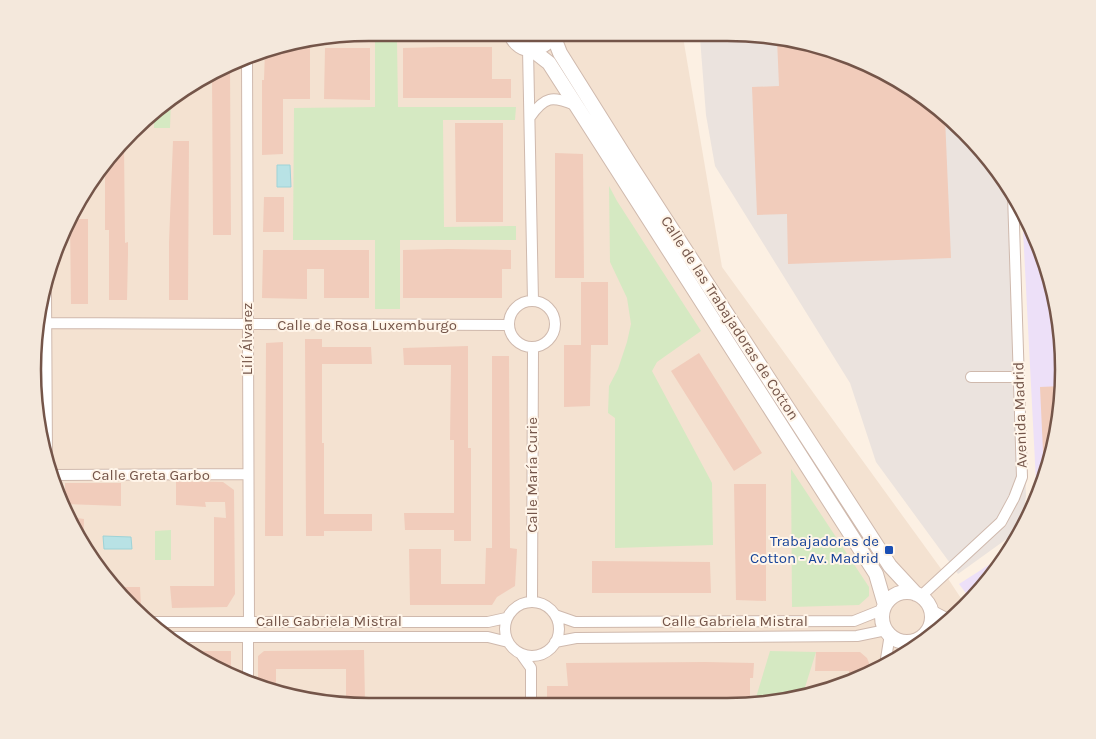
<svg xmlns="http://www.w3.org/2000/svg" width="1096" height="739" font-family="Karla,sans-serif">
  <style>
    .residential { fill: #f4e2d1 }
    .industrial { fill: #ebe3de }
    .education { fill: #ede0f8 }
    .green { fill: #d5e9c2 }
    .water { fill: #b8e2e5; stroke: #9ed3d7 }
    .building { fill: #f1ccbb }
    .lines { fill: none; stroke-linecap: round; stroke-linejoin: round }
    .minor-casing { stroke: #cfb9ad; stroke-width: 12 }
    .tertiary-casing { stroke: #cfb9ad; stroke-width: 16 }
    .minor { stroke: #fff; stroke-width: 10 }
    .tertiary { stroke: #fff; stroke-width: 14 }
    .transit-dot { fill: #1a4fb4; stroke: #fff5e9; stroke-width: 2 }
    .labels { text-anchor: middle; stroke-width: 4; stroke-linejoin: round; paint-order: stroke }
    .street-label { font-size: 15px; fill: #745549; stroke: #fff5e9 }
    .transit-label { font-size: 15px; fill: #164399; stroke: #fff5e9; text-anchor: end }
    .rim { fill: none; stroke: #745549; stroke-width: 2.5 }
  </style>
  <rect width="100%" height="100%" fill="#fcf0e3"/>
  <path class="residential" d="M370,33L683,37L722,267L947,577L966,606L965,608L914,650L856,681L793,700L726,706L304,700L220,672L131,608L78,538L39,436L33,347L58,241L102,164L182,89L261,50Z"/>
  <path class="industrial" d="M700,38L792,39L876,67L965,131L1007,182L1017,201L1026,496L1023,517L1008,538L958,574L876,462L850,383L715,166L706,115Z"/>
  <path class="education" d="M1022,211L1038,240L1057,303L1063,369L1057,435L1037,501Z
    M1009,552L1007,556L971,600L959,584Z"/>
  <path class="green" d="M375,41H397L398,107H516L515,120H443L444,227L516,226V240H400V309H375V240H293L294,108L375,107Z
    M171,100L170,128H154V116Z
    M609,186L617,201L701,331L657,362L652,371L712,483L713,545L615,548V418L608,413L609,386L618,369L627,342L631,324L627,298L610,262Z
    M791,469L869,587V596L859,605L792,607Z
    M171,530V560H155V531Z
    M770,651L816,652L802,697L793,700L754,704Z"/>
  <path class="water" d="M277,165H290L291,187H277Z
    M103,536L131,537L132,549H104Z"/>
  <path class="building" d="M777,39H792L876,67L945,117L951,258L788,264L787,214L757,215L752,87L779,86Z
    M310,47V99H283V154L262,155V80H264L265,50L277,48Z
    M440,47H492V79H511V98H403V48Z
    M325,48H370V100L324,99Z
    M230,66L231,235H213L212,75Z
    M455,123H503V222H456Z
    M173,141H189L188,300H169V242Z
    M124,144L125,243L128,242V254L127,300H109V230H105V161Z
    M555,153L583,154L584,278H555Z
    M264,197H284V232H263Z
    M70,219H88V304H71Z
    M448,249L511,250V269H502V298H403V250Z
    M263,250H369V298H324V269H307V299L262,298Z
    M581,282H608V345H591L590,406L564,407V345H581Z
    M305,339H322V347H371L372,364H322V443H324V514H372V531H324V536H306Z
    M283,342V536H265L266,343Z
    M468,346V448H471V541H454V530H405L404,513H454V440H450L451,365H404L403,348Z
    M699,353L762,453L734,471L671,371Z
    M492,356H509L510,548L517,549L515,586L497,597L492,605H410L409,549H441V584H485L486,548H492Z
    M1062,386L1057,435L1044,473L1040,387Z
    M176,481L223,482L234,490L235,594L227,607L172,608L170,586H214V517L226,518L225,502H205L206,507L176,505Z
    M65,483H121V506L65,504Z
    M734,484H766V601L736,600Z
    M70,517L84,519L83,545L78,538Z
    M592,561L710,562L711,593H592Z
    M115,587H140L141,606H130Z
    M364,650L365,701H346V669H276V691L258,685V656L264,651Z
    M191,651H231V675L220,672Z
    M816,652H860L867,658L869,663L868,674L849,683V671H815Z
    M705,662L754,663L753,678H750V699L547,700V686H568L566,663Z"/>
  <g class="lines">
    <g class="minor-casing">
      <path id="minor" d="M528,49L533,301
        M247,58L249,621
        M530,117C545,96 552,96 575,105
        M46,293L47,457
        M509 324a23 23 0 1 1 46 0a23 23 0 1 1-46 0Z
        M46,323L509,325
        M971,377H1018
        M54,475L247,474
        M921,596L1001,522L1014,498L1022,477L1013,194
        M532,602L533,348
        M505 629a27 27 0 1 1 54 0a27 27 0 1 1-54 0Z
        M931,610L950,620
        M555,615L575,622L854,621L884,609
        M151,622H488L506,618
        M925,634H933
        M172,637H488L508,642
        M248,638V681
        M555,642L576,638L857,636L886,630
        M521,654L531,668V704
        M904,655L915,641
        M885,665L890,634"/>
    </g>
    <g class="tertiary-casing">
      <path id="tertiary" d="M511,35C520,55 542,53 553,35
        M553,35L560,53L629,163L890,566L916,594
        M531,49L549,63L876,574L885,605
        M882 617a25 25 0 1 1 50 0a25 25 0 1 1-50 0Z"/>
    </g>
    <use href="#minor" class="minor"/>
    <use href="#tertiary" class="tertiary"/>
  </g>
  <rect class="transit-dot" x="884" y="545" width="10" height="10" rx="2.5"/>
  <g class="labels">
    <g class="street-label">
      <text transform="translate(730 318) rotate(57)" y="5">Calle de las Trabajadoras de Cotton</text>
      <text x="367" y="330">Calle de Rosa Luxemburgo</text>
      <text transform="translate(247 339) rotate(-90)" y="5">Lilí Álvarez</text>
      <text transform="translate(1020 415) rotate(-92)" y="5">Avenida Madrid</text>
      <text x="151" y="480">Calle Greta Garbo</text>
      <text transform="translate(532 475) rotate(-90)" y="5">Calle María Curie</text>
      <text x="329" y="626">Calle Gabriela Mistral</text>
      <text x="735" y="626">Calle Gabriela Mistral</text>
    </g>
    <g class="transit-label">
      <text x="879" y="546">Trabajadoras de<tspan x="879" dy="17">Cotton - Av. Madrid</tspan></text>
    </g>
  </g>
  <path d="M0 0H1096V739H0ZM369 41H727A328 328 0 0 1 1055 369V370A328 328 0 0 1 727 698H369A328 328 0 0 1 41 370V369A328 328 0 0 1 369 41Z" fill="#f4e8dc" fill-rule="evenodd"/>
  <path class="rim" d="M369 41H727A328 328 0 0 1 1055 369V370A328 328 0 0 1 727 698H369A328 328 0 0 1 41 370V369A328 328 0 0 1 369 41Z"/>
</svg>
